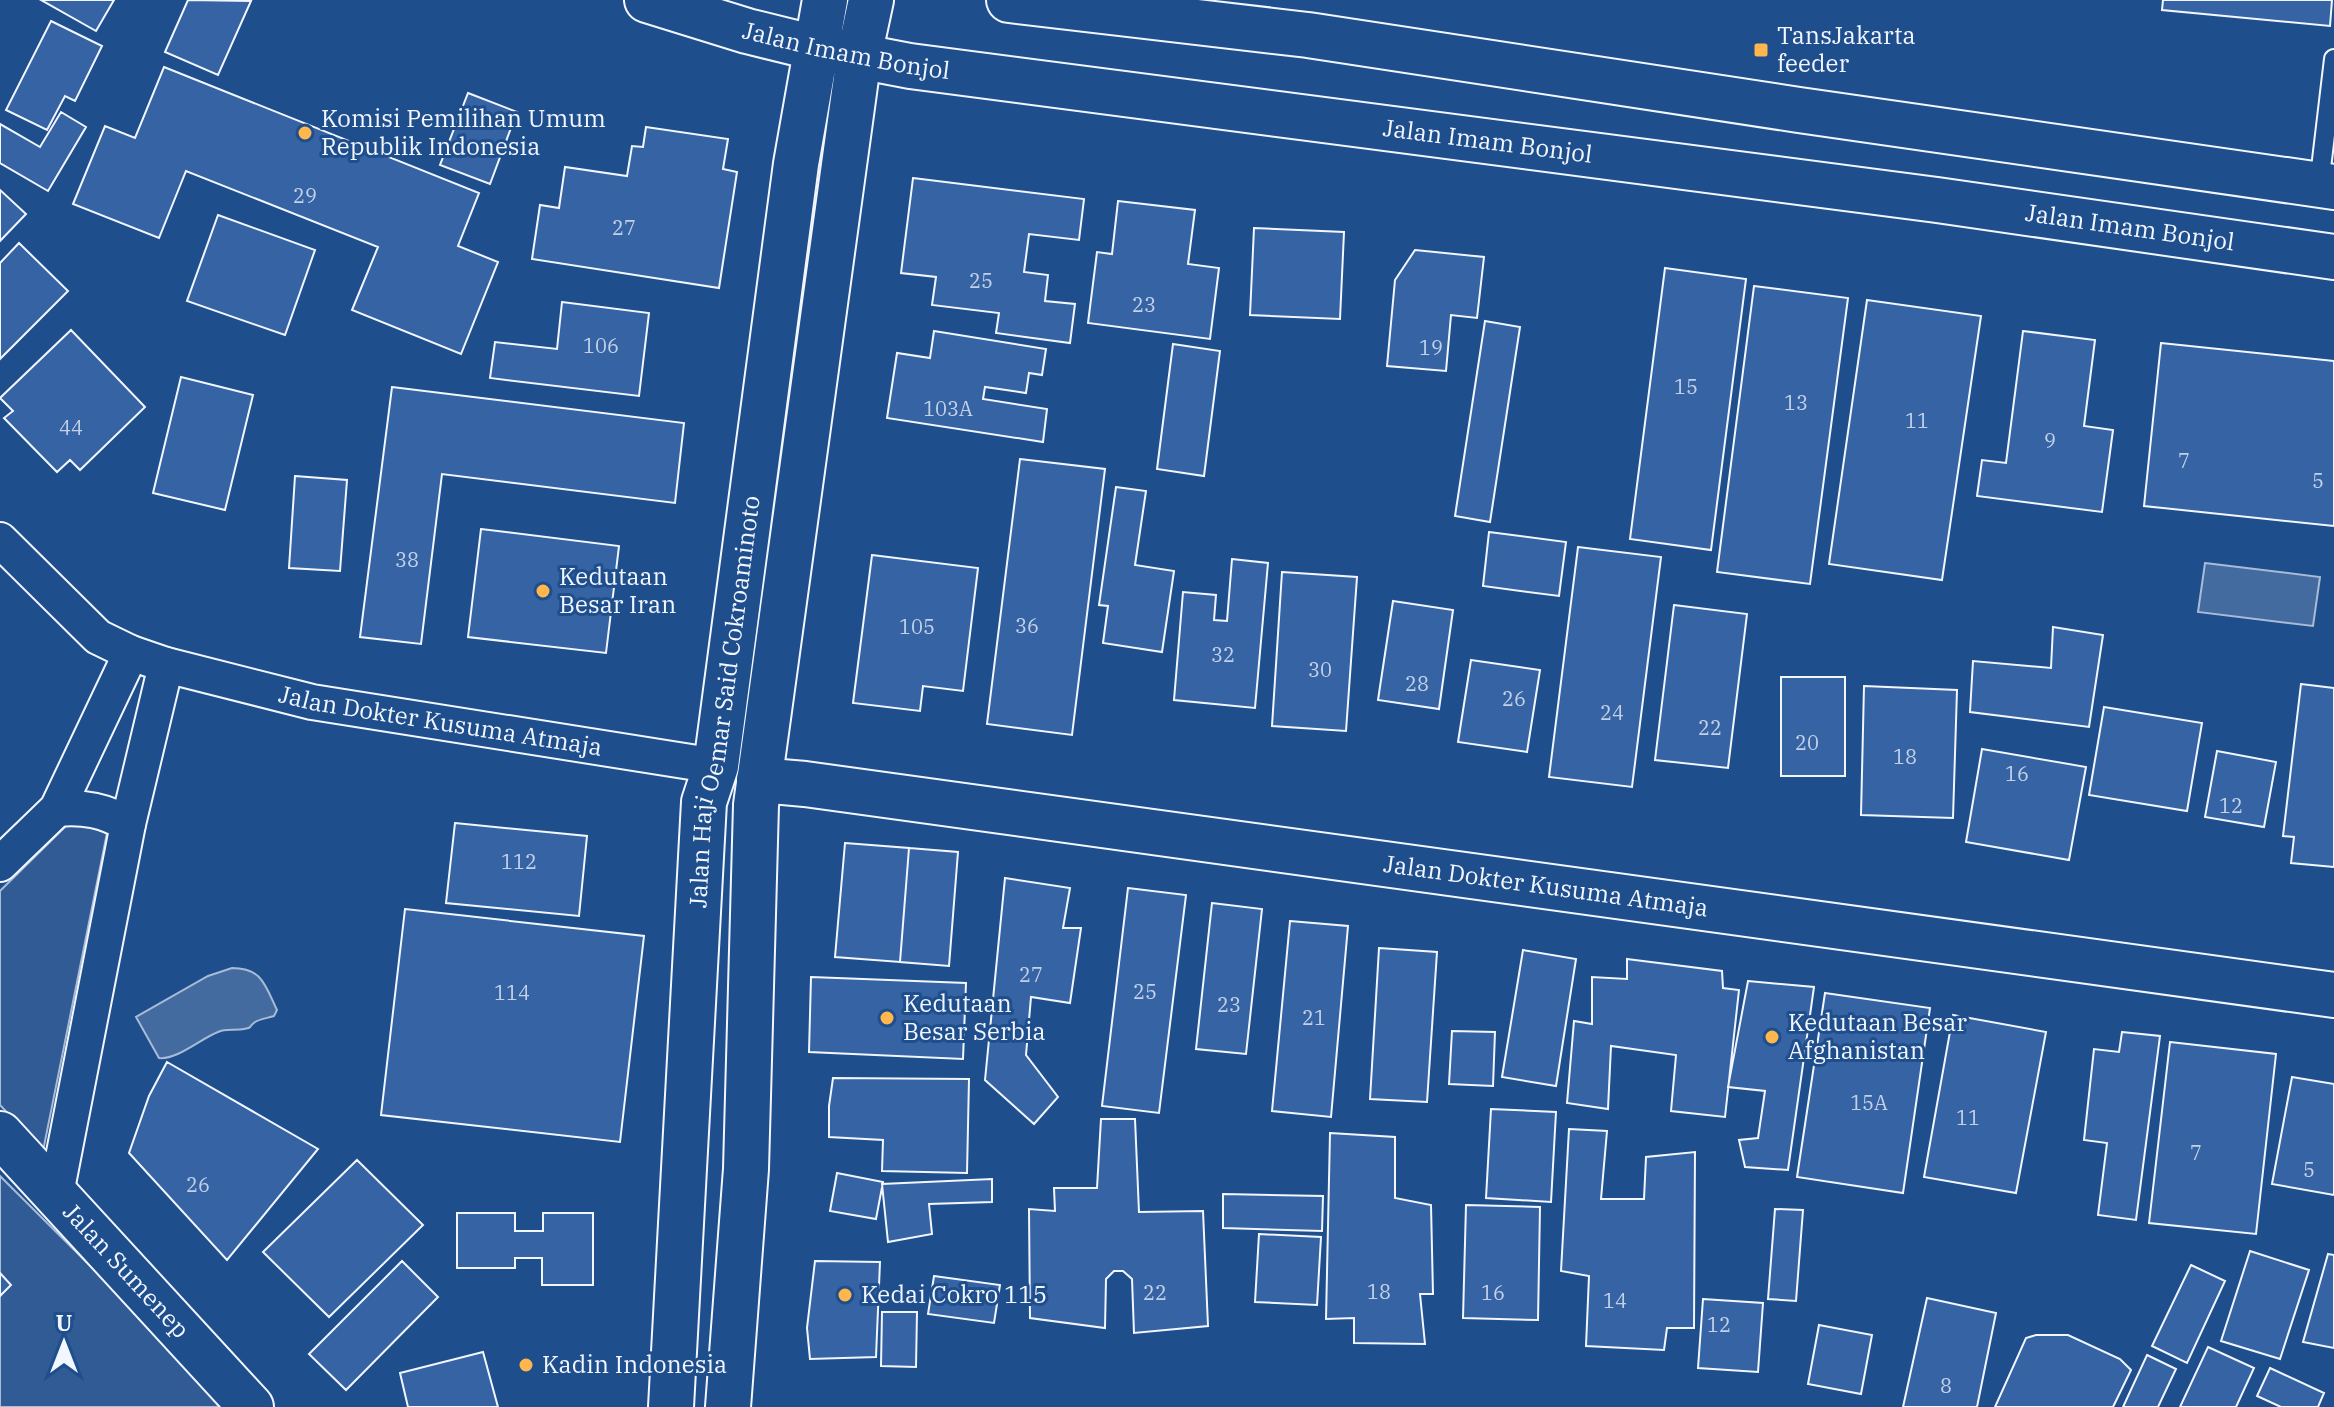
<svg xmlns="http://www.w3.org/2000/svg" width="2334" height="1407" font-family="'IBM Plex Serif',serif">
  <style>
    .built { fill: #305b95; stroke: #a8bbd7; stroke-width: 2 }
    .water { fill: #446ba0; stroke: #a8bbd7; stroke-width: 2 }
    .building { fill: #3563a3; stroke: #f2f6ff; stroke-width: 2 }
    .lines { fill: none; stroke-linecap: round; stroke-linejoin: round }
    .service-casing { stroke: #f2f6ff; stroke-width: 22 }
    .minor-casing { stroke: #f2f6ff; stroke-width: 38 }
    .tertiary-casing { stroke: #f2f6ff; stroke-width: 48 }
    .secondary-casing { stroke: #f2f6ff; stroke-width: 48 }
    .primary-casing { stroke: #f2f6ff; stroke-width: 48 }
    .service { stroke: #1f4e8c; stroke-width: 18 }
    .minor { stroke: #1f4e8c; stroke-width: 34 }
    .tertiary { stroke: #1f4e8c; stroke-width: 44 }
    .secondary { stroke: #1f4e8c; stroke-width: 44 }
    .primary { stroke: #1f4e8c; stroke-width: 44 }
    .poi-dot { fill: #ffb74d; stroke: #1f4e8c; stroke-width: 3 }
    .labels { text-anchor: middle; stroke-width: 6; stroke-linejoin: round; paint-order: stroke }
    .number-label { font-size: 20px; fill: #c3d1e8 }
    .poi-label { font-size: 24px; fill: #f2f6ff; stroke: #1f4e8c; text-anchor: start }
    .street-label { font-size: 24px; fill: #f2f6ff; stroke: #1f4e8c }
  </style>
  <rect width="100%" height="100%" fill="#1f4e8c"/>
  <path class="built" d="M72,820L107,833L43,1151L0,1105V891Z
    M0,1176L232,1407H0Z"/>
  <path class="water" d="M2205,563L2320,577L2313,626L2198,612Z
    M232,968C262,968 265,985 277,1010L274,1016C268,1018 260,1019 255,1022C247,1028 254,1027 244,1029C235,1031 226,1028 218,1032C200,1039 177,1060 159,1058L136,1017L208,976Z"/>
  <path class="building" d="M41,0H114L96,31Z
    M188,0L251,1L218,75L165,52Z
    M2163,0H2332L2330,26L2162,10Z
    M51,21L102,46L75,101L65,96L47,130L6,110Z
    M164,67L479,193L458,246L498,262L461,354L352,310L378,247L186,171L159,238L73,204L105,126L135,138Z
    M468,93L517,112L490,184L440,165Z
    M61,112L86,127L48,191L0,163V124L40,147Z
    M646,127L728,139L723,169L737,172L719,288L532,259L540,205L559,208L565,167L627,176L632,146L643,147Z
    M913,178L1084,199L1079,240L1029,234L1024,272L1048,275L1045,301L1075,304L1070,343L996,333L999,313L932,305L936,277L901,273Z
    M0,190L26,214L0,241Z
    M1118,201L1195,210L1188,264L1219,268L1210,339L1088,323L1097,252L1112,254Z
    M218,215L315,250L285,335L187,301Z
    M1254,228L1344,232L1340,319L1250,315Z
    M19,243L68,291L0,359V263Z
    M1415,250L1484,257L1477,318L1451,315L1446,371L1387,366L1395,280Z
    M1665,268L1746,279L1711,550L1630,539Z
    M1754,286L1848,298L1810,584L1717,572Z
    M1867,300L1981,316L1942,580L1829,564Z
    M562,302L649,313L639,396L490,378L495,342L557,349Z
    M1485,321L1520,327L1490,522L1455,516Z
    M71,330L145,407L80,470L70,460L57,472L4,418L13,411L0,398Z
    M934,331L1046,349L1042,375L1029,373L1026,393L985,387L983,399L1047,409L1043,442L887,418L897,353L930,358Z
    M2023,331L2095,340L2084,426L2113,430L2102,512L1977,496L1982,460L2006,463Z
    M2161,343L2334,361V526L2144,506Z
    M1173,344L1220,351L1204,476L1157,469Z
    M181,377L253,395L225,510L153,493Z
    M392,387L684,423L675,503L442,474L421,644L360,637Z
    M1020,459L1105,469L1072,735L987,724Z
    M295,476L347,480L340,571L289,568Z
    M1116,487L1146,491L1135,565L1174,571L1162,652L1103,643L1108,606L1099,605Z
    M481,529L619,546L606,653L468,637Z
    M1489,532L1566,542L1559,596L1483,586Z
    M1578,547L1661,557L1632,787L1549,777Z
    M872,555L978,568L963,691L923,686L920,711L853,703Z
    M1232,559L1268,563L1255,708L1174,700L1183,592L1216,595L1214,620L1227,621Z
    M1282,572L1357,577L1346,731L1272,726Z
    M1393,601L1453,610L1439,709L1378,700Z
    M1674,605L1747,614L1728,768L1655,760Z
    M2053,627L2103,635L2089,727L1970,712L1973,661L2051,668Z
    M1471,660L1540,670L1527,752L1458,742Z
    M1781,677H1845V776H1781Z
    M2301,684L2334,688V867L2291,863L2294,837L2283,836Z
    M1864,686L1957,690L1953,818L1861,815Z
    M2104,707L2202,723L2187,811L2089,795Z
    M1982,749L2086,767L2069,860L1966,842Z
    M2217,751L2276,762L2264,827L2205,817Z
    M455,823L587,836L579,916L446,903Z
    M845,843L909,848L900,962L835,957Z
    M909,848L958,852L949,966L900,962Z
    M1005,878L1070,888L1063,928H1081L1070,1003L1031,997L1026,1055L1058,1097L1034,1124L985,1080Z
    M1128,888L1186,895L1159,1113L1102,1106Z
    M1212,903L1262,909L1246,1054L1196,1049Z
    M405,909L644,936L620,1142L381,1115Z
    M1290,921L1348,926L1331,1117L1272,1111Z
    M1379,948L1437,952L1427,1102L1370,1099Z
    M1523,950L1576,959L1556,1086L1502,1077Z
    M1627,959L1722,971L1723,988L1739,990L1725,1117L1671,1111L1676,1055L1611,1046L1608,1109L1567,1103L1574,1021L1592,1024V977L1627,979Z
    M811,977L966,983L963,1059L809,1052Z
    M1748,981L1814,987L1788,1170L1745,1167L1739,1140L1758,1138L1765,1091L1728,1087Z
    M1825,993L1930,1008L1903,1193L1797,1177Z
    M1953,1015L2046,1032L2016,1193L1924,1177Z
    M1452,1031L1495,1032L1493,1086L1449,1084Z
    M2122,1032L2160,1036L2136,1220L2098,1215L2107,1143L2084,1140L2094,1049L2119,1052Z
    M2170,1042L2276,1054L2256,1234L2149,1223Z
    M167,1062L318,1149L227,1260L129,1153L149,1096Z
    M2292,1077L2334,1084V1195L2272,1184Z
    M833,1078L969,1079L967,1173L882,1171L883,1140L829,1137V1106Z
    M1491,1109L1556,1112L1551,1202L1486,1198Z
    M1101,1119H1135L1139,1212L1203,1211L1208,1326L1134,1333L1132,1279L1123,1271H1114L1106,1279L1105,1328L1030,1318L1029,1209L1055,1211L1054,1188H1097Z
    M1569,1129L1607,1131L1601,1199H1644L1646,1157L1695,1152L1694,1328H1667L1664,1350L1586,1346L1589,1276L1561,1271Z
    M1330,1133L1395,1137V1198L1431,1205L1433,1294H1420L1425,1344L1354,1343V1318L1326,1319Z
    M357,1160L423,1225L329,1317L263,1252Z
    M837,1173L883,1182L876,1219L830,1211Z
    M992,1179V1202L929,1204L932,1234L888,1242L882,1184Z
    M1223,1194L1323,1196L1322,1231L1223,1228Z
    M1466,1205L1540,1207L1538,1320L1463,1318Z
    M1775,1209L1803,1210L1796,1301L1768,1299Z
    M457,1213H515V1231H543V1213H593V1285H542V1258H515V1268H457Z
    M1259,1234L1321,1237L1317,1305L1255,1302Z
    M2250,1251L2309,1270L2280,1359L2221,1341Z
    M2328,1254L2334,1255V1348L2303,1342Z
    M402,1261L438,1297L346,1390L309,1354Z
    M815,1261L880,1262L876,1357L810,1359L807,1328Z
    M2191,1265L2225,1281L2187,1363L2152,1346Z
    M0,1273L11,1285L0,1296Z
    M934,1276L1000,1285L994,1323L928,1314Z
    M1927,1298L1996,1313L1977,1407H1903Z
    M1703,1299L1763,1303L1758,1372L1698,1368Z
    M882,1312H917L916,1367L881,1366Z
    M1819,1325L1872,1335L1861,1394L1808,1384Z
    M2036,1335H2068L2120,1359L2131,1370L2113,1407H1995L2026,1338Z
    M2208,1347L2254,1368L2236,1407H2180Z
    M483,1352L498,1407H408L400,1373Z
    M2147,1355L2176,1369L2158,1407H2123Z
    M2270,1368L2324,1393L2318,1407H2281L2257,1396Z"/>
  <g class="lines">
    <g class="service-casing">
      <path id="service" d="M2319,185L2334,59"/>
    </g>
    <g class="minor-casing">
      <g id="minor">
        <path id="s1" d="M0,540L98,637L131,653L166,665L312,702L716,766"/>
        <path d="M57,809C84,806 105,811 128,824"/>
        <path d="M0,864L57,809L131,653"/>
        <path d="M56,1194L128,824L166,665"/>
      </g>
    </g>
    <g class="tertiary-casing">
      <g id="tertiary">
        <path id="s2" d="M759,780L805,784L2334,995"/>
        <path id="s3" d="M0,1134L251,1407"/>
      </g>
    </g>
    <g class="secondary-casing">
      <g id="secondary">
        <path id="s4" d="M647,0L747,31L816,48L910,66L1937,200L2334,257"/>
        <path d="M1009,0L1308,35L1799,110L2334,187"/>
      </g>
    </g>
    <g class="primary-casing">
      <g id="primary">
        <path id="s5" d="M671,1407L704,802L716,766L796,164L825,0"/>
        <path d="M728,1407L746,1169L756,805L859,56L871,0"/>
      </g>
    </g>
    <use href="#service" class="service"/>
    <use href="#minor" class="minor"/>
    <use href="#tertiary" class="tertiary"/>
    <use href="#secondary" class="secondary"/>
    <use href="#primary" class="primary"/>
  </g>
  <g class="poi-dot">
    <rect x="1753" y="42" width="16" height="16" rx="4"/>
    <circle cx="305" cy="133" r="8"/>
    <circle cx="543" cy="591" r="8"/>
    <circle cx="887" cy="1018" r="8"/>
    <circle cx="1772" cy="1037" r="8"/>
    <circle cx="845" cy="1295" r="8"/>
    <circle cx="526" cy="1365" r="8"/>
  </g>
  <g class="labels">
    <g class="number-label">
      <text x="305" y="203">29</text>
      <text x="624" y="235">27</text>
      <text x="981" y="288">25</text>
      <text x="1144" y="312">23</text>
      <text x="601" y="353">106</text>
      <text x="1431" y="355">19</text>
      <text x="1686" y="394">15</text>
      <text x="1796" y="410">13</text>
      <text x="948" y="416">103A</text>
      <text x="1917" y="428">11</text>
      <text x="71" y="435">44</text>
      <text x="2050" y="448">9</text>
      <text x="2184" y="468">7</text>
      <text x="2318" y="488">5</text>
      <text x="407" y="567">38</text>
      <text x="1027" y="633">36</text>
      <text x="917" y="634">105</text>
      <text x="1223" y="662">32</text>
      <text x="1320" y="677">30</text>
      <text x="1417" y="691">28</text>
      <text x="1514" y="706">26</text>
      <text x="1612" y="720">24</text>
      <text x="1710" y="735">22</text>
      <text x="1807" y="750">20</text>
      <text x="1905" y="764">18</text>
      <text x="2017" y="781">16</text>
      <text x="2231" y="813">12</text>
      <text x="519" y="869">112</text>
      <text x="1031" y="982">27</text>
      <text x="1145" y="999">25</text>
      <text x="512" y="1000">114</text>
      <text x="1229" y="1012">23</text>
      <text x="1314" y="1025">21</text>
      <text x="1869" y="1110">15A</text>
      <text x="1968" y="1125">11</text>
      <text x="2196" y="1160">7</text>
      <text x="2309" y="1177">5</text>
      <text x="198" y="1192">26</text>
      <text x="1379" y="1299">18</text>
      <text x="1155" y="1300">22</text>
      <text x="1493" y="1300">16</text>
      <text x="1615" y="1308">14</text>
      <text x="1719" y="1332">12</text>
      <text x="1946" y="1393">8</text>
    </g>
    <g class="poi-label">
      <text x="1777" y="44">TansJakarta<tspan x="1777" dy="28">feeder</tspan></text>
      <text x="321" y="127">Komisi Pemilihan Umum<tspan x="321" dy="28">Republik Indonesia</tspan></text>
      <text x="559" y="585">Kedutaan<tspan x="559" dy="28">Besar Iran</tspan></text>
      <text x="903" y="1012">Kedutaan<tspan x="903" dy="28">Besar Serbia</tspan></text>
      <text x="1788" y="1031">Kedutaan Besar<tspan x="1788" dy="28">Afghanistan</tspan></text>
      <text x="861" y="1303">Kedai Cokro 115</text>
      <text x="542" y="1373">Kadin Indonesia</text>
    </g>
    <g class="street-label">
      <text dy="8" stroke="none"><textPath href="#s4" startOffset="206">Jalan Imam Bonjol</textPath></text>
      <text dy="8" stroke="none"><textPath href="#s4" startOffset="854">Jalan Imam Bonjol</textPath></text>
      <text dy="8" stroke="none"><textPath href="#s4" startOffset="1502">Jalan Imam Bonjol</textPath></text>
      <text dy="8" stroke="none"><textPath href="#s5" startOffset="708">Jalan Haji Oemar Said Cokroaminoto</textPath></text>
      <text dy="8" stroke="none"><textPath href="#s1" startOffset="492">Jalan Dokter Kusuma Atmaja</textPath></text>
      <text dy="8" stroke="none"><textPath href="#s2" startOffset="794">Jalan Dokter Kusuma Atmaja</textPath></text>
      <text dy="8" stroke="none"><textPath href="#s3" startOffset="186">Jalan Sumenep</textPath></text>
    </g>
  </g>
  <g transform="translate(64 1343)" stroke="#1f4e8c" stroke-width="6" paint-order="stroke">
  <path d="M0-6L14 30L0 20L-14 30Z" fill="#f2f6ff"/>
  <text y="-12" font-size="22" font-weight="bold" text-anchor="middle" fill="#f2f6ff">U</text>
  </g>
</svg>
